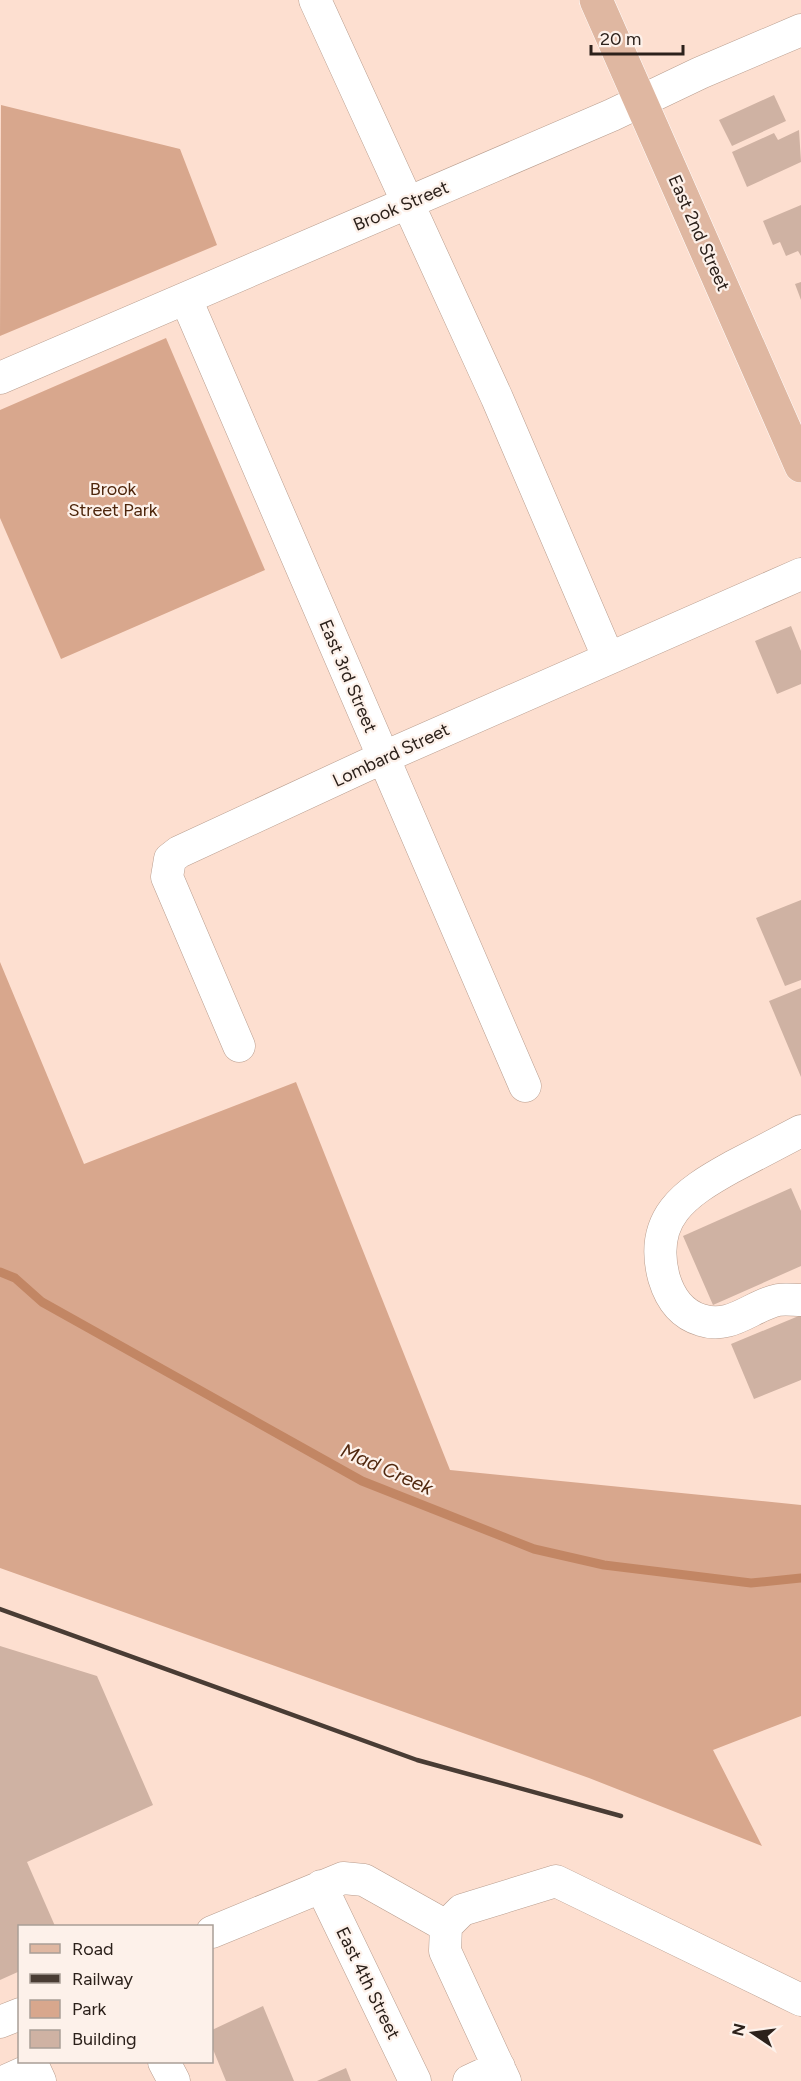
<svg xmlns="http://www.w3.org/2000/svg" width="801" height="2081" font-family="Figtree,sans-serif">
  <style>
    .green { fill: #d8a78d }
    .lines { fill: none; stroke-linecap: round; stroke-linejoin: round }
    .stream { stroke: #c28664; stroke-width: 9 }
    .building { fill: #cfb2a3 }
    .minor-casing { stroke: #b89d8e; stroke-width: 33 }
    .major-casing { stroke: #fff; stroke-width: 34 }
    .minor { stroke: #fff; stroke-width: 32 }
    .major { stroke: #dfb7a1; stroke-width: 33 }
    .rail { stroke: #493c34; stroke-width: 4.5 }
    .labels { text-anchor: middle; stroke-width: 4.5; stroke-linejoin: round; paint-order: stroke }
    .street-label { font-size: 18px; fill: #2c211b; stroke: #fdf1ea }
    .park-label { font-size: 18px; fill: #4e260c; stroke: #fdf1ea }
    .water-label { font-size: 20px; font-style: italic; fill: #51280f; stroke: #fdf1ea }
  </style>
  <rect width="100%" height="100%" fill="#fddfd0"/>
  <path class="green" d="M1,105L180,149L217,245L0,336Z
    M166,338L265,570L61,659L0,518V410Z
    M0,962L84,1164L296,1082L450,1470L801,1505V1716L713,1750L762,1846L589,1778L0,1568Z"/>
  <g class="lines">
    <path class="stream" d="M0,1272L15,1278L42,1302L362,1481L534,1549L604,1565L751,1583L801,1578"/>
  </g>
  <path class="building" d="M774,95L786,121L732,146L719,120Z
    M799,130L801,162L747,187L732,152L774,133L778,140Z
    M801,205V256L798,251L786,256L780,242L773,245L763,221Z
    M801,282V300L795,284Z
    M791,626L801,651V684L777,694L755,641Z
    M801,900V980L785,986L756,918Z
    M801,988V1077L769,1001Z
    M791,1188L801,1211V1266L713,1305L683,1236Z
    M801,1315V1380L754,1399L731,1344Z
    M0,1646L97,1676L153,1805L27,1862L55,1926H20V1971L0,1980Z
    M263,2006L294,2081H226L212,2047V2030Z
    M346,2068L351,2081H317Z"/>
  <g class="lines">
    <g class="minor-casing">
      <path id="minor" d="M315,0L497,398L608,657
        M186,299L525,1086
        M0,378L612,115L700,73L801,30
        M239,1046L167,877L170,859L179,852L382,758L801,574
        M801,1131C778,1143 755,1155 732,1167C685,1193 648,1218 664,1278C670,1298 681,1314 701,1320C731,1330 751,1306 778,1300C785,1299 794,1300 801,1300
        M321,1886L415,2081
        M212,1932L343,1878L364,1880L446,1926
        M0,2022L20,2014
        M164,2062L174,2081
        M5,2081L34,2068L40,2081
        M469,2081L499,2067
        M505,2081L445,1951L446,1926L462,1910L556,1881L801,2000"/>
    </g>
    <g class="major-casing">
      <path id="major" d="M596,0L801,466"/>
    </g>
    <use href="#minor" class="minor"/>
    <use href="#major" class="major"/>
    <path class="rail" d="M0,1609L417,1760L621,1816"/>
  </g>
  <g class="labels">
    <g class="street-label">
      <text transform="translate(401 206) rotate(-23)" y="6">Brook Street</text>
      <text transform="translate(699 233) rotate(66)" y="6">East 2nd Street</text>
      <text transform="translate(348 676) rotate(67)" y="6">East 3rd Street</text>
      <text transform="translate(391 755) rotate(-25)" y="6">Lombard Street</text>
      <text transform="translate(368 1983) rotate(64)" y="6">East 4th Street</text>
    </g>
    <g class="park-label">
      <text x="113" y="495">Brook<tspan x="113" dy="21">Street Park</tspan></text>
    </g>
    <g class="water-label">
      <text transform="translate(387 1469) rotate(24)" y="7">Mad Creek</text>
    </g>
  </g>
  <rect x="18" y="1925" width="195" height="138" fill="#fdf1ea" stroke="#a99e97" stroke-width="1.5"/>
  <rect x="30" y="1944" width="30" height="9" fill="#dfb7a1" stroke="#a99e97" stroke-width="1.5"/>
  <text x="72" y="1955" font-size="18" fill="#2c211b">Road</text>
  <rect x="30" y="1974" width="30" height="9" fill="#493c34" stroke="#a99e97" stroke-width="1.5"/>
  <text x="72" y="1985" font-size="18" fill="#2c211b">Railway</text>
  <rect x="30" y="2000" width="30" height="18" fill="#d8a78d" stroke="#a99e97" stroke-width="1.5"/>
  <text x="72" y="2015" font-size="18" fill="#2c211b">Park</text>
  <rect x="30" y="2030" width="30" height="18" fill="#cfb2a3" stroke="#a99e97" stroke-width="1.5"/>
  <text x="72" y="2045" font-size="18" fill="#2c211b">Building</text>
  <g transform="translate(753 2033) rotate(283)" stroke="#fdf1ea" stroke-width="4.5" paint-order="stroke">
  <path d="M0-4.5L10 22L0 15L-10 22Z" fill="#2c211b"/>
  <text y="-9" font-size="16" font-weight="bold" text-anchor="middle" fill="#2c211b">N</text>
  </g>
  <path d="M591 45v9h92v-9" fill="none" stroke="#2c211b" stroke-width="3"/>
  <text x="600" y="45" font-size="18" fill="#2c211b" stroke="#fdf1ea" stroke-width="4.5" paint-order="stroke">20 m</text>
</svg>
